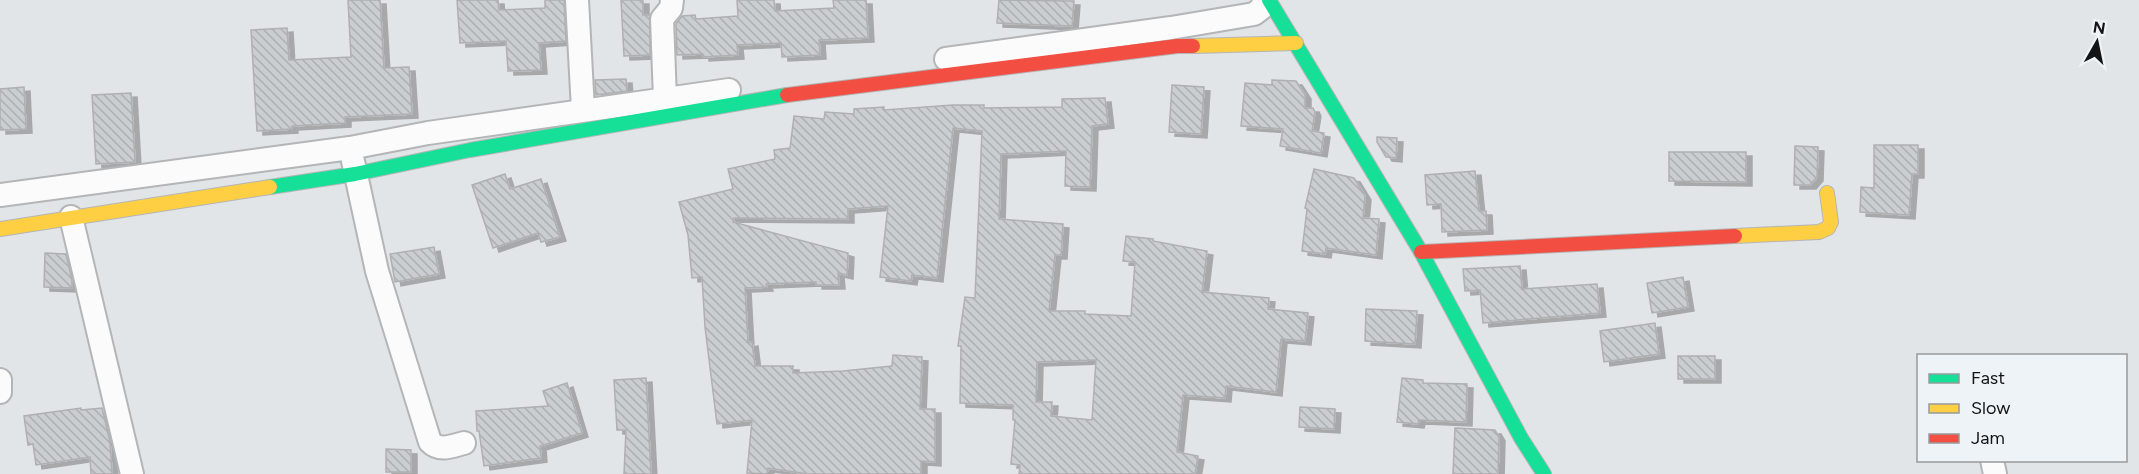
<svg xmlns="http://www.w3.org/2000/svg" width="2139" height="474" font-family="Figtree,sans-serif">
  <style>
    .building { fill: url(#building-back-hatch); stroke: #aeb0b2; stroke-width: 1.5; fill-rule: evenodd; filter: url(#shadow) }
    .lines { fill: none; stroke-linecap: round; stroke-linejoin: round }
    .street-casing { stroke: #b3b5b7; stroke-width: 26 }
    .fast-casing { stroke: #b3b5b7; stroke-width: 16 }
    .slow-casing { stroke: #b3b5b7; stroke-width: 16 }
    .jam-casing { stroke: #b3b5b7; stroke-width: 16 }
    .street { stroke: #fbfbfb; stroke-width: 22 }
    .fast { stroke: #16e098; stroke-width: 14 }
    .slow { stroke: #ffcf43; stroke-width: 14 }
    .jam { stroke: #f24e42; stroke-width: 14 }
  </style>
  <defs>
    <pattern id="building-back-hatch" width="6" height="6" patternUnits="userSpaceOnUse" patternTransform="scale(1.5)"><rect width="6" height="6" fill="#cbced0"/><path d="M-1 5l2 2M0 0l6 6M5-1l2 2" fill="none" stroke="#adb0b2"/></pattern>
    <filter id="shadow"><feDropShadow dx="6" dy="4" stdDeviation="0" flood-color="#0004"/></filter>
  </defs>
  <rect width="100%" height="100%" fill="#e2e5e7"/>
  <path class="building" d="M348,0H380L384,68L409,67L412,114L345,117V123L292,126V129L257,131L251,30L287,28L289,60L351,57Z
    M457,0H498L499,10L545,8V0H564L566,41L539,43L541,70L508,71L506,41L460,43Z
    M621,0H643V15H650V55L624,56Z
    M737,0H774L775,11L834,8L833,0H866L868,38L819,40L820,55L782,57L781,43L737,45L738,55L703,57V54L677,55L676,24L682,16L695,15L696,19L738,16Z
    M999,0L1074,1L1072,26L997,23Z
    M626,79L627,91L596,95L595,80Z
    M1272,80L1296,81L1305,95V108H1313L1315,112L1312,131L1324,133L1321,153L1280,146L1283,129L1241,126L1245,83L1272,85Z
    M1172,85L1204,87L1201,134L1169,132Z
    M24,87L26,129L0,130V89Z
    M131,93L135,162L96,164L92,95Z
    M1105,98L1108,124L1092,126L1090,187L1065,186L1066,151L1001,154L999,219L1063,224L1061,255H1055L1049,311H1085V314L1131,316L1135,262L1123,261L1126,236L1153,239V241L1207,251L1202,292L1269,298L1268,309L1308,313L1305,341L1281,339L1276,392L1226,386L1225,398L1183,395L1177,452L1198,456L1195,474H1019L1020,465L1011,464L1015,420H1013V405L960,403L961,346H958L965,297L975,298L982,131L953,128L937,278L912,275L911,281L880,277L888,206L848,209V219L734,218L733,222L848,253L847,275L838,273L839,285H816V282L766,284L767,287L745,288L748,343L752,342L755,366H793V373L843,371L892,366L893,355L922,357L920,409H935V462L921,461V474H808L768,468L767,474L747,473L752,420L717,424L705,327L702,277L692,278L688,235L679,202L733,189L728,169L775,159L774,150L790,148L794,116L824,119L825,112L854,114V109L884,107V110L953,105H984V108L1062,107V99ZM1096,360L1092,420L1051,416L1052,402H1036L1037,362Z
    M1377,137L1397,138L1396,158L1386,157L1377,142Z
    M1874,145H1918V174H1912L1909,215L1860,212L1861,187L1874,188Z
    M1795,146L1818,147L1817,177L1810,185H1794Z
    M1669,152H1746V182L1669,181Z
    M1314,169L1354,178L1365,196L1363,218L1379,219L1376,255L1326,248L1325,254L1302,251L1307,209L1305,208Z
    M1475,171L1479,211H1486L1487,230L1442,232L1441,204L1427,205L1425,175Z
    M505,174L510,189L541,179L560,237L541,242L538,233L493,248L472,185Z
    M434,247L439,274L395,282L390,254Z
    M45,253L66,254L72,280V288L44,287Z
    M1520,266L1522,289L1597,284L1600,313L1483,323L1480,290L1465,291L1463,269Z
    M1683,277L1688,307L1652,313L1647,283Z
    M1366,309L1417,311L1415,344L1365,341Z
    M1655,323L1659,354L1604,362L1600,331Z
    M1678,356H1715V379H1678Z
    M646,378L651,474H624L626,430H617L614,380Z
    M1402,378L1423,380V383L1467,384L1466,422L1419,420L1418,424L1397,422Z
    M567,383L582,433L540,446L541,458L484,466L479,431H477L476,411L548,406L543,391Z
    M1300,407L1335,409L1334,429L1299,427Z
    M81,408V410L102,408L110,442L112,474H91L90,457L36,465L33,444L28,445L24,416Z
    M1455,428L1495,430L1499,437L1498,474H1453Z
    M386,449L411,450V472H386Z"/>
  <g class="lines">
    <g class="street-casing">
      <path id="street" d="M577,0L583,110
        M946,59L1171,28L1254,14L1262,8L1264,0
        M665,99L662,19L671,8L672,0
        M353,161L377,271L430,442C440,452 452,446 464,443
        M0,195L350,148L428,133L729,90
        M71,217L132,474
        M0,380V392
        M1992,460L1995,474"/>
    </g>
    <g class="fast-casing">
      <path id="fast" d="M1269,0L1421,252L1521,438L1544,474
        M270,187L355,174L470,150L787,95"/>
    </g>
    <g class="slow-casing">
      <path id="slow" d="M1193,46L1296,43
        M0,229L270,187
        M1735,236L1819,232L1828,228L1831,222L1827,193"/>
    </g>
    <g class="jam-casing">
      <path id="jam" d="M787,95L1177,46H1193
        M1421,252L1735,236"/>
    </g>
    <use href="#street" class="street"/>
    <use href="#fast" class="fast"/>
    <use href="#slow" class="slow"/>
    <use href="#jam" class="jam"/>
  </g>
  <rect x="1917" y="354" width="210" height="108" fill="#edf3f7" stroke="#969a9d" stroke-width="1.5"/>
  <rect x="1929" y="374" width="30" height="9" fill="#16e098" stroke="#969a9d" stroke-width="1.5"/>
  <text x="1971" y="384" font-size="18" fill="#131416">Fast</text>
  <rect x="1929" y="404" width="30" height="9" fill="#ffcf43" stroke="#969a9d" stroke-width="1.5"/>
  <text x="1971" y="414" font-size="18" fill="#131416">Slow</text>
  <rect x="1929" y="434" width="30" height="9" fill="#f24e42" stroke="#969a9d" stroke-width="1.5"/>
  <text x="1971" y="444" font-size="18" fill="#131416">Jam</text>
  <g transform="translate(2097 42) rotate(9)" stroke="#edf3f7" stroke-width="4.5" paint-order="stroke">
  <path d="M0-4.5L10 22L0 15L-10 22Z" fill="#131416"/>
  <text y="-9" font-size="16" font-weight="bold" text-anchor="middle" fill="#131416">N</text>
  </g>
</svg>
